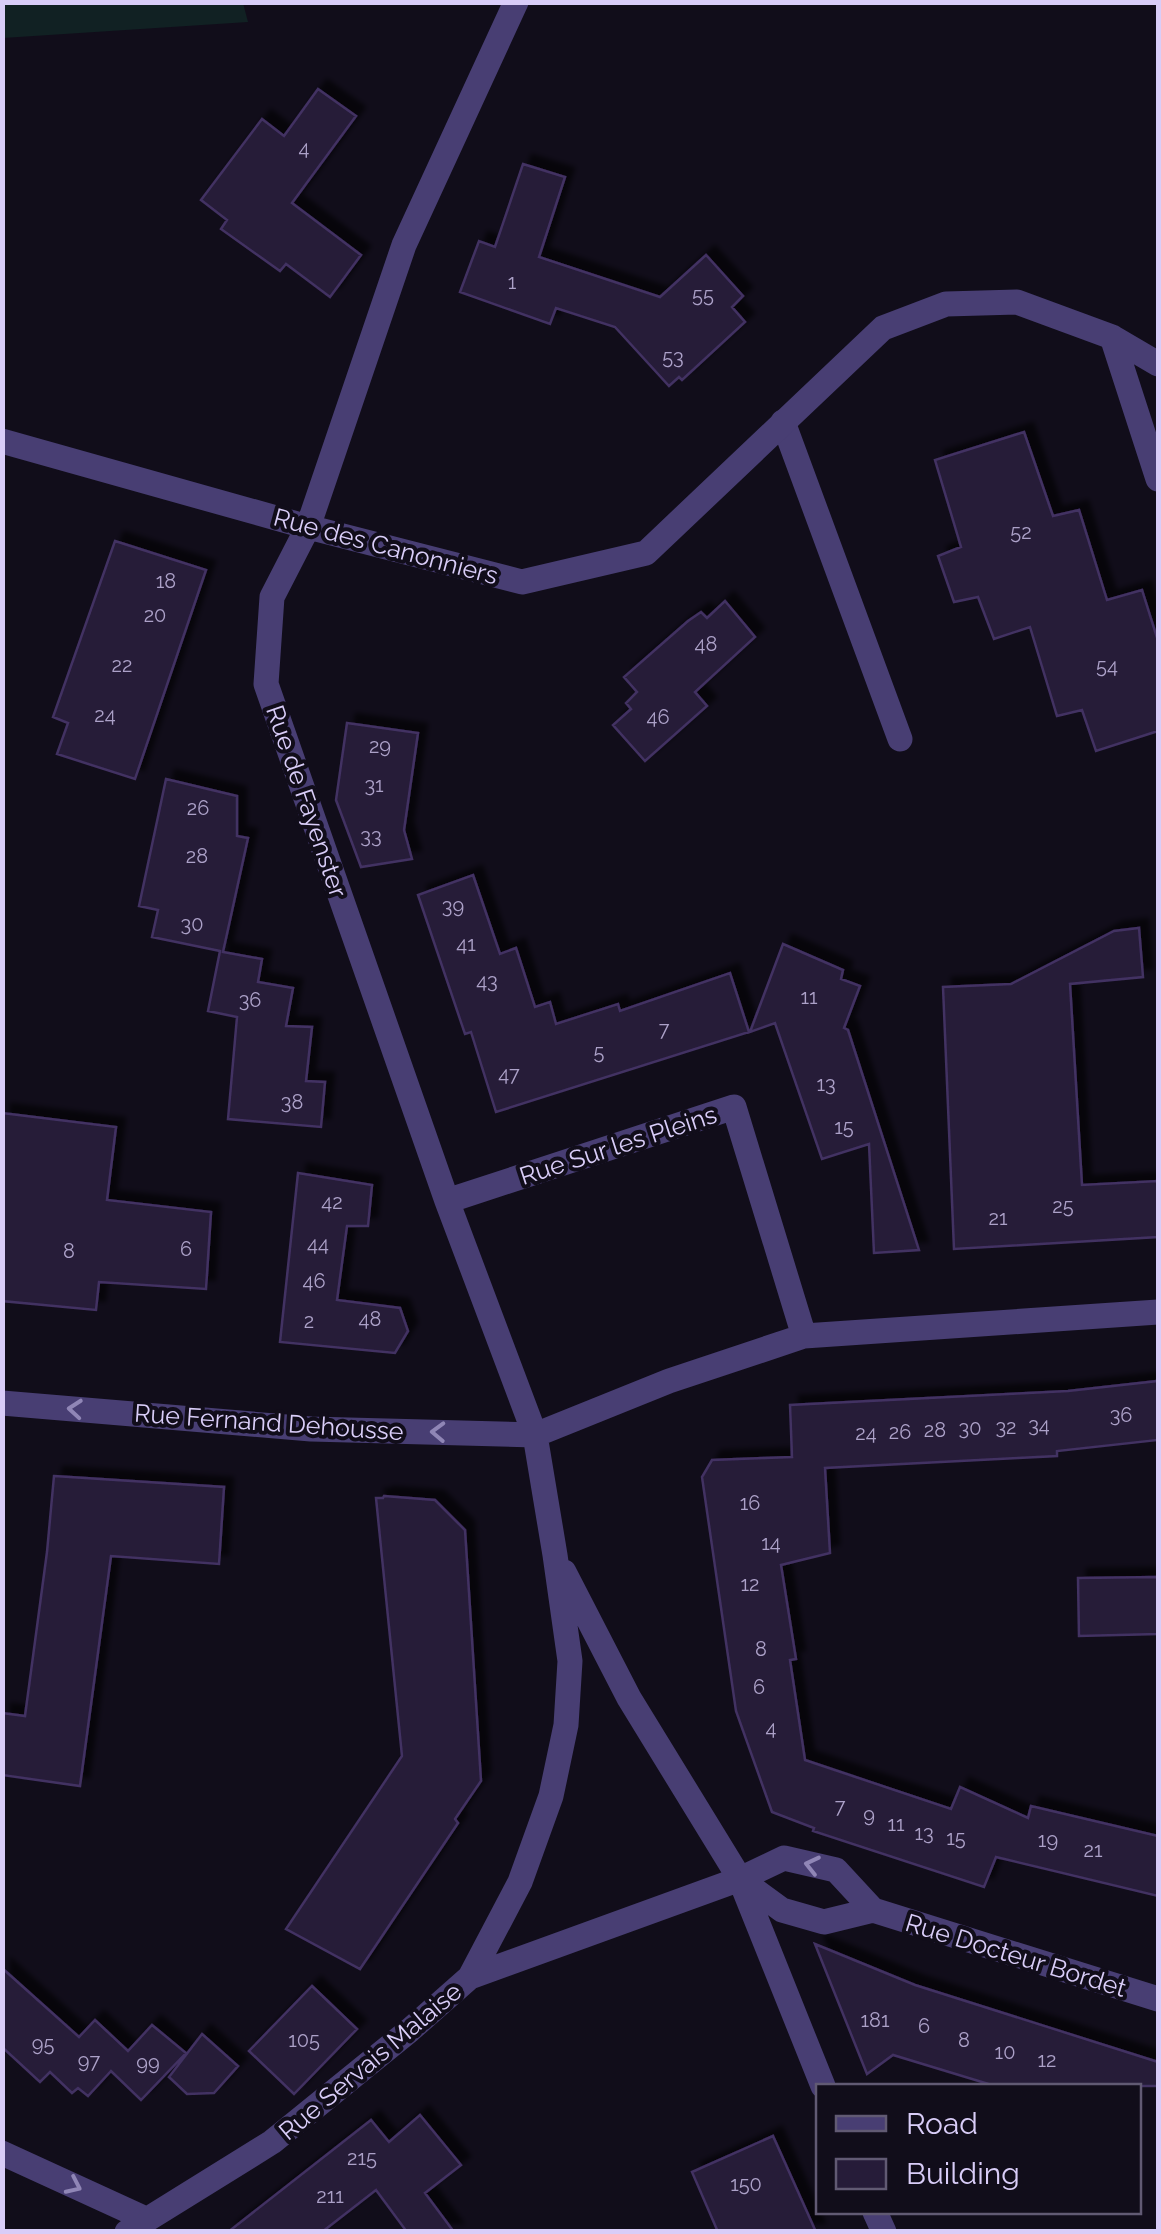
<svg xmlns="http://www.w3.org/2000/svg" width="1161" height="2234" font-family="Raleway,sans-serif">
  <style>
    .green { fill: #112123 }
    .building { fill: #261c39; stroke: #423162; stroke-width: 2.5; filter: url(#shadow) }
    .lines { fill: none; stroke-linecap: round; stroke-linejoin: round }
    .lane { stroke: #483e73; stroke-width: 25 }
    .street { stroke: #483e73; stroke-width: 25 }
    .oneway { stroke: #9086b6 }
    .labels { text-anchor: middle; stroke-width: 8; stroke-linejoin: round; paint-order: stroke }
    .number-label { font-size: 20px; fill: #aca1c8 }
    .street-label { font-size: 25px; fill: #d9cdf8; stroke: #110d1a }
  </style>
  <defs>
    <filter id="shadow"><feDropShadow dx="9" dy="-9" stdDeviation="2.5" flood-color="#0009"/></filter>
  </defs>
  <rect width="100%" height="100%" fill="#110d1a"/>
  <path class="green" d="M3,2L243,3L248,22L3,38Z"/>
  <path class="building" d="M318,89L356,116L292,203L361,255L330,297L286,264L280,271L221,229L227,220L201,200L262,119L284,136Z
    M523,164L565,177L539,257L660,297L706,255L743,296L732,307L745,322L682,380L679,377L669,386L615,327L556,308L550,324L460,292L479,241L495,247Z
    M1024,432L1053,516L1079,510L1107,600L1142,590L1158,641V731L1096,751L1082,710L1057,716L1030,627L994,639L978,597L954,602L938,556L961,547L935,460Z
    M115,541L206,570L135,779L57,754L68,723L53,717Z
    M725,601L755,637L695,692L707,706L645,761L613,725L631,709L626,703L637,692L624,677L688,621L701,612L707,618Z
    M347,723L418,733L404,830L412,859L361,867L336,800Z
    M166,779L237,796V836L248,838L223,952L262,959L258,982L293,988L286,1026L312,1027L306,1081L325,1082L321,1127L228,1119L237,1017L208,1011L220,951L152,937L158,910L139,906Z
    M473,875L500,954L516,948L535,1007L550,1002L556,1024L618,1004L620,1011L730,973L749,1032L496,1112L471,1032L465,1034L418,895Z
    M1139,928L1143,977L1070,984L1082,1185L1158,1181V1237L954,1249L943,987L1011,984L1114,931Z
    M783,944L843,970L841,979L860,986L844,1028L848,1030L919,1250L874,1253L869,1144L822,1159L775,1023L750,1032Z
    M2,1113L116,1127L107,1200L211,1212L206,1289L99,1282L96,1310L2,1301Z
    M298,1173L372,1185L368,1226H347L337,1300L400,1308L408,1331L395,1353L280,1342Z
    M1158,1381V1440L1057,1451V1456L825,1468L830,1553L781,1565L796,1659L790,1660L805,1760L951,1809L960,1787L1028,1818L1031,1806L1158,1836V1896L996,1857L984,1887L813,1831L814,1828L772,1812L736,1711L702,1477L712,1460L792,1457L790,1405L1068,1391Z
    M54,1476L224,1487L219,1564L111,1556L80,1786L2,1775V1713L25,1716L47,1552Z
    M384,1496L435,1500L465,1530L481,1781L455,1819L458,1823L360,1969L286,1929L402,1756L376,1498H383Z
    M1158,1577V1634L1079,1636L1078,1578Z
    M815,1944L915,1985L1158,2062V2086H995L893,2055L867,2074Z
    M2,1968L79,2037L95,2020L128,2051L152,2025L186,2053L141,2100L111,2071L88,2096L78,2088L72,2093L50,2072L40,2082L2,2047Z
    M312,1986L357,2029L294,2094L249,2051Z
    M202,2034L238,2066L214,2093L187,2094L169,2077Z
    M420,2115L461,2165L425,2193L454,2232H407L376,2190L322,2232H228L371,2120L389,2142Z
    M773,2136L816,2232H718L692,2172Z"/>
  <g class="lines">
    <path class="lane" d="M783,422L900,739"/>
    <path class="street" d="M1112,337L1158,479
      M2,441L308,527L522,582L646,553L883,328L946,304L1017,302L1112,337L1158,364
      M447,1201L734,1107L804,1336
      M2,1403L311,1429L535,1435L669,1381L804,1336L1158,1312
      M564,1572L629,1698L740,1879L823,2086
      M741,1880L782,1910L824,1922L873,1910
      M470,1977L520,1882L551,1796L566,1725L570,1661L555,1555L535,1435L447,1201L266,684L272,597L308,527L404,245L516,2
      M2,2153L146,2219
      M875,2212L884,2232
      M127,2232L272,2142L410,2030L470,1977L740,1879L784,1858L836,1870L873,1910L1158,1999"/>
  </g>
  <defs><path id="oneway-chevron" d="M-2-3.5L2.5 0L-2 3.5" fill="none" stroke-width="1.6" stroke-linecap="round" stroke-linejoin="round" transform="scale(2.5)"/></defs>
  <g class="oneway">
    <use href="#oneway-chevron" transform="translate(75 1409) rotate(-175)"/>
    <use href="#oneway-chevron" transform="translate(438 1432) rotate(-178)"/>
    <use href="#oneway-chevron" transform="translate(812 1865) rotate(-167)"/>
    <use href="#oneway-chevron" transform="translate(74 2186) rotate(25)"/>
  </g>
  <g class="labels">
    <g class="number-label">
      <text x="304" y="155">4</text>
      <text x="512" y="289">1</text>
      <text x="703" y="302">55</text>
      <text x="673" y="364">53</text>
      <text x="1021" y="539">52</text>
      <text x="166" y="588">18</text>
      <text x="155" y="622">20</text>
      <text x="706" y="651">48</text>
      <text x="122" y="672">22</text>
      <text x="1107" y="673">54</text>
      <text x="105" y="722">24</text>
      <text x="658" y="724">46</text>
      <text x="380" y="753">29</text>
      <text x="374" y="792">31</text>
      <text x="198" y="815">26</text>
      <text x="371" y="843">33</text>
      <text x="197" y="863">28</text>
      <text x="453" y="913">39</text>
      <text x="192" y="931">30</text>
      <text x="466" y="951">41</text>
      <text x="487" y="988">43</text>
      <text x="809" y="1004">11</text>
      <text x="250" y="1007">36</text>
      <text x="664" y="1036">7</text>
      <text x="599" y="1059">5</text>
      <text x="509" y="1081">47</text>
      <text x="826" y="1091">13</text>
      <text x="292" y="1109">38</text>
      <text x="844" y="1134">15</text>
      <text x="332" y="1209">42</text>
      <text x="1063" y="1213">25</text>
      <text x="998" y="1225">21</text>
      <text x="318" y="1251">44</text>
      <text x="186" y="1256">6</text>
      <text x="69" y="1258">8</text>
      <text x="314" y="1288">46</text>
      <text x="370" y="1326">48</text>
      <text x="309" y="1328">2</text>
      <text x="1121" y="1422">36</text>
      <text x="1039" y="1432">34</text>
      <text x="1006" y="1434">32</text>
      <text x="970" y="1435">30</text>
      <text x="935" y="1437">28</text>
      <text x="900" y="1439">26</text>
      <text x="866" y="1440">24</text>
      <text x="750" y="1510">16</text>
      <text x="771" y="1550">14</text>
      <text x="750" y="1591">12</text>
      <text x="761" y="1656">8</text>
      <text x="759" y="1694">6</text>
      <text x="771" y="1735">4</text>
      <text x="840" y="1813">7</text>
      <text x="869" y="1822">9</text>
      <text x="896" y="1831">11</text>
      <text x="924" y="1840">13</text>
      <text x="956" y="1845">15</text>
      <text x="1048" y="1847">19</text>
      <text x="1093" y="1857">21</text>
      <text x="875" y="2027">181</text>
      <text x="924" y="2033">6</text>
      <text x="304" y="2047">105</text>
      <text x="964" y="2047">8</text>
      <text x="43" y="2051">95</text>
      <text x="1005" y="2059">10</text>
      <text x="1047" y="2067">12</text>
      <text x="89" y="2068">97</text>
      <text x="148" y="2070">99</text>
      <text x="362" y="2165">215</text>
      <text x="746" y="2191">150</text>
      <text x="330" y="2203">211</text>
    </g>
    <g class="street-label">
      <text transform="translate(386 546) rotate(15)" y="9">Rue des Canonniers</text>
      <text transform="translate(307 801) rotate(71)" y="9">Rue de Fayenster</text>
      <text transform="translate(618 1145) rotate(-18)" y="9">Rue Sur les Pleins</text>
      <text transform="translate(269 1422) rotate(4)" y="9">Rue Fernand Dehousse</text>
      <text transform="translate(1016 1955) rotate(17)" y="9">Rue Docteur Bordet</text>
      <text transform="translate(370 2061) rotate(-40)" y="9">Rue Servais Malaise</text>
    </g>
  </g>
  <rect width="1161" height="2234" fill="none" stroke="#d9cdf8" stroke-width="10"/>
  <rect x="816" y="2084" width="325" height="130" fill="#110d1a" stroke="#615a73" stroke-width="2.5"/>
  <rect x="836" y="2116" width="50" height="15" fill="#483e73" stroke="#615a73" stroke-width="2.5"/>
  <text x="906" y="2134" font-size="30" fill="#d9cdf8">Road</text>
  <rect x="836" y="2159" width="50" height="30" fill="#261c39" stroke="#615a73" stroke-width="2.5"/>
  <text x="906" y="2184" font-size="30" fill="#d9cdf8">Building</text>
</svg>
